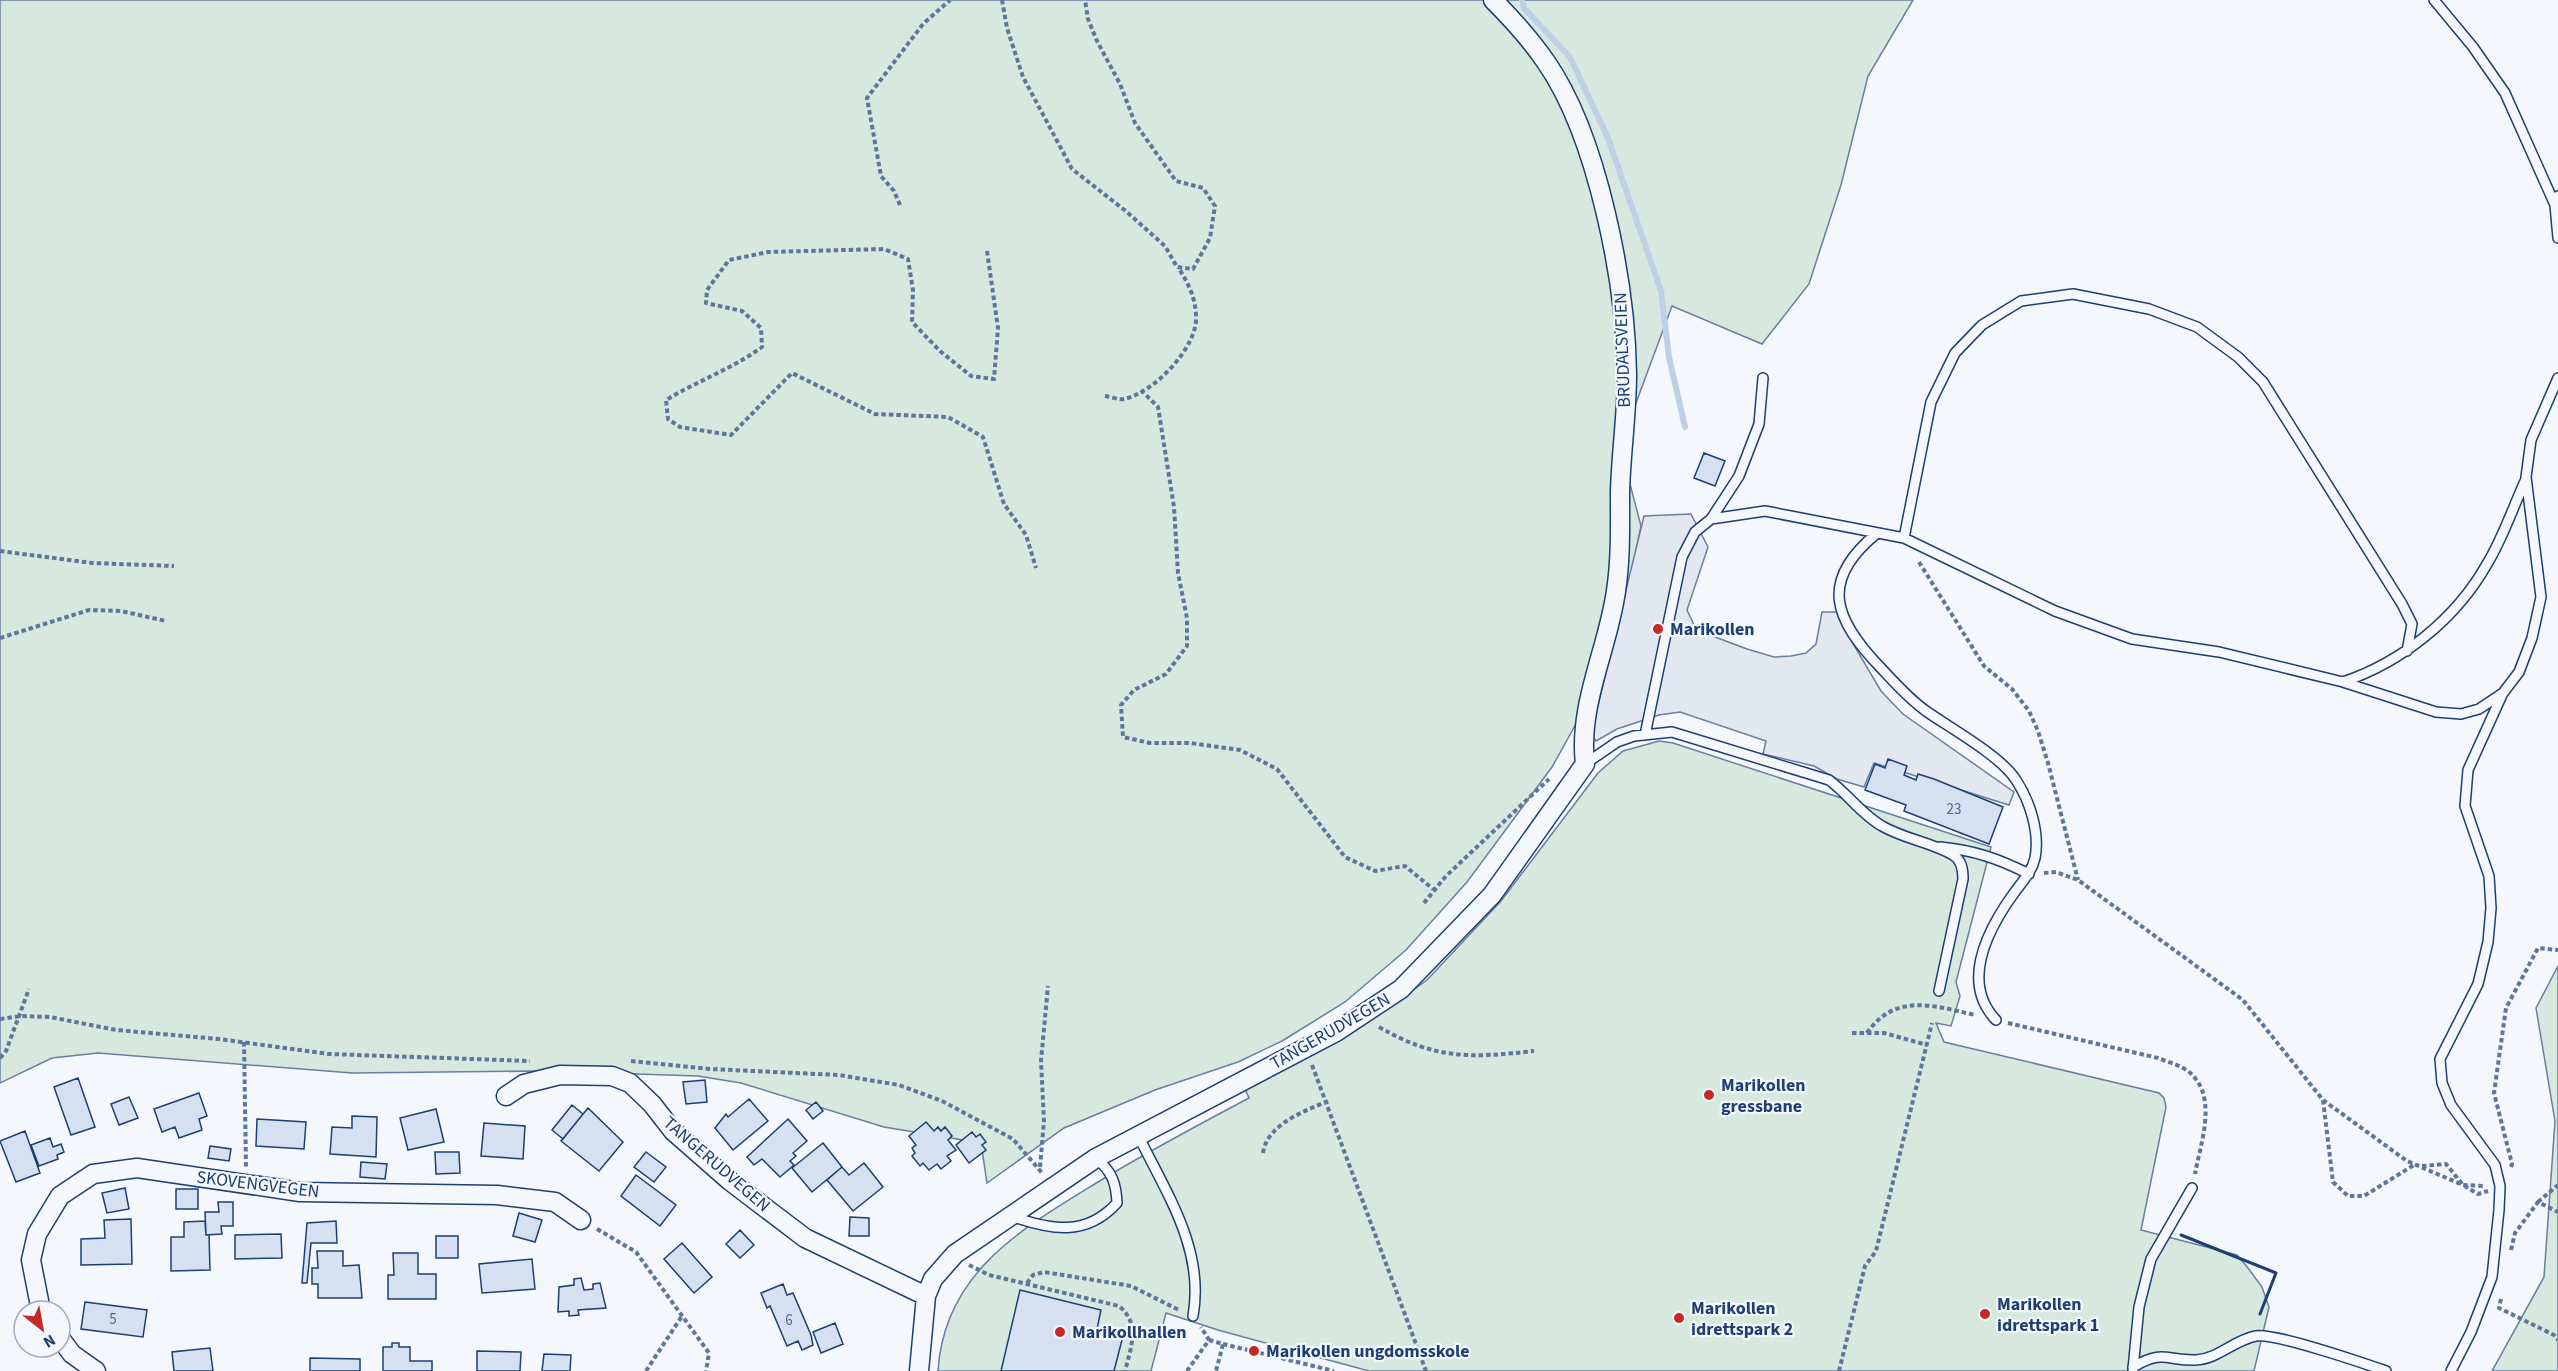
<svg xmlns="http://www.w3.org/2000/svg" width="2558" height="1371" font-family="'Source Sans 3',sans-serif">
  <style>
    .green { fill: #d7e8df; stroke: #687fa3; stroke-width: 1.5 }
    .parking { fill: #e3e8f0; stroke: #687fa3; stroke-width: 1.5 }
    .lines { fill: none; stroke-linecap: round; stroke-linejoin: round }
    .stream { stroke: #bed0e5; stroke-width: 6 }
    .building { fill: #d5e0f0; stroke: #1d3f73; stroke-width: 1.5 }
    .lane-casing { stroke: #1d3f73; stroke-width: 12 }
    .street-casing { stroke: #1d3f73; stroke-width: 21 }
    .path { stroke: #5e769c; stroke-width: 4; stroke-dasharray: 4.5 3; stroke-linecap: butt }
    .lane { stroke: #f4f7fb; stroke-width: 9 }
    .street { stroke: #f4f7fb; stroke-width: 18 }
    .wall { stroke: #1d3f73; stroke-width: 3 }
    .poi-dot { fill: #c62828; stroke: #f4f7fb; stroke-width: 2 }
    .labels { text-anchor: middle; stroke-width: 4.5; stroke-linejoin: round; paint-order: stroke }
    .number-label { font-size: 15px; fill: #4b6792 }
    .street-label { font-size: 18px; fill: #1d3f73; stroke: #f4f7fb }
    .poi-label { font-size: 18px; font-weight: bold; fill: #1d3f73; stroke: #f4f7fb; text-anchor: start }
  </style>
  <rect width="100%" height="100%" fill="#f4f7fb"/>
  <path class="green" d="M0,0H1913L1868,76L1841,185L1809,284L1762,344L1672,306L1620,446L1641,526L1619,634L1581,715L1552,767L1467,882L1406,950L1345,1002L1282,1041L1238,1062L1155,1090L1064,1128L987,1183L981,1143L884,1127L741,1083L698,1076L544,1071L352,1073L98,1053L52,1058L0,1083Z
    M1659,741L1673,743L1991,847L1956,982L1960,996L1951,1026L1936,1023L1944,1042L2159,1093L2164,1098L2166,1107L2141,1230L2237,1255L2248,1268L2262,1287L2269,1307L2254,1371H1369L1218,1330L1166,1313L1151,1371H938C944,1272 1023,1228 1098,1182C1147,1152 1198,1125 1249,1098L1245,1089L1381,1013L1427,980L1501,901L1598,773L1623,751Z
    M2558,966V1371H2492L2544,1277L2555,1121L2536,1008Z"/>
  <path class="parking" d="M1691,514L1708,547L1687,610L1694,625L1707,634L1747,649L1774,657L1791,656L1806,653L1816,644L1822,612H1843L1852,642L1881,691L1903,714L2014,792L2009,805L1874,763L1864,787L1837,779L1814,766L1763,754L1766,741L1680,712L1659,715L1617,729L1596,741L1591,734L1644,516Z"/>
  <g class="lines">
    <path class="stream" d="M1522,0L1524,8L1570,57L1608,138L1661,291L1669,357L1685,427"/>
  </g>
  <path class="building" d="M1704,453L1725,461L1715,486L1694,478Z
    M1888,759L1907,766L1904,775L1916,780L1918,774L1934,779L2003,807L1989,844L1904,811L1906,805L1865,790L1875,764L1885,768Z
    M78,1078L95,1127L71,1135L54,1087Z
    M705,1080L707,1102L686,1104L683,1082Z
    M199,1093L207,1116L199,1119L202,1130L179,1138L175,1127L162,1132L154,1109Z
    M129,1097L138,1118L119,1125L111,1104Z
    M749,1099L768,1121L733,1150L715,1128L726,1114L728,1117Z
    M816,1102L823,1111L813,1119L806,1110Z
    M572,1105L583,1114L563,1139L552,1130Z
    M588,1108L623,1142L599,1171L561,1141Z
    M436,1109L444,1142L408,1150L400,1118Z
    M352,1116L377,1117L376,1157L330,1154L332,1127L352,1128Z
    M257,1119L306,1122L304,1149L256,1146Z
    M788,1119L807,1141L793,1153L796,1156L790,1161L794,1165L780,1177L762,1159L754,1165L747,1157Z
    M926,1122L934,1131L938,1127L941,1131L945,1127L952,1136L948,1140L956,1150L947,1156L951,1161L941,1169L937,1164L929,1170L923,1163L920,1166L912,1156L915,1153L912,1148L916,1145L909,1136Z
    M484,1123L525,1126L523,1159L481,1156Z
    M25,1131L40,1173L16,1182L0,1141Z
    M972,1132L976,1137L980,1134L986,1142L982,1145L986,1150L969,1163L956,1145Z
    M50,1138L53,1147L61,1144L64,1152L57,1155L58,1159L39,1166L31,1145Z
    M823,1143L842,1167L812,1192L792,1168Z
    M210,1146L231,1149L229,1161L208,1158Z
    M435,1152H459L460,1173L436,1174Z
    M646,1152L666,1167L654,1182L634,1167Z
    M361,1162L387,1164L385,1179L360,1177Z
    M864,1163L883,1187L853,1211L827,1180L842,1167L849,1175Z
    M636,1175L676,1205L660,1226L621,1196Z
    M125,1188L129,1209L107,1213L102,1193Z
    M176,1189H198V1209H176Z
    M218,1202H233V1226H221L222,1234L206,1235L205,1212H219Z
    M519,1213L542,1220L535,1242L513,1236Z
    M850,1217L869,1218V1236H849Z
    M131,1219L132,1264L81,1265V1239L105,1238L104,1220Z
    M205,1221L206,1235H209L210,1270L171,1271V1237H184V1222Z
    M336,1221L337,1243H311L307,1283H302L307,1223Z
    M740,1230L754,1245L740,1258L726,1244Z
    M281,1234L282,1258L235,1259V1235Z
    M436,1236H458V1258H436Z
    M682,1243L712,1277L694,1293L664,1259Z
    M317,1251H343V1266L359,1265L362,1298H318V1284H312V1268H318Z
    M393,1253H418V1274H436V1299H388V1275H394Z
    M532,1259L535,1289L482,1293L479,1264Z
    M581,1278L584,1290L593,1289V1284L600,1283L606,1308L578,1310L579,1315L569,1316V1311L558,1312L559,1287L574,1285V1279Z
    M783,1284L787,1295L793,1293L811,1335L813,1345L802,1350L798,1341L787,1346L770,1306L767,1308L761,1293Z
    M1020,1290L1101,1310L1097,1329L1123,1336L1114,1371H1001Z
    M85,1302L147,1310L143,1337L81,1329Z
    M835,1323L843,1344L821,1353L813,1332Z
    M392,1343H399V1347H410V1361H432V1371H383V1347H392Z
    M210,1348L213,1371H174L172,1352Z
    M477,1351L521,1352L520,1371H477Z
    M544,1354L571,1355L570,1371H542Z
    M310,1358L360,1359V1371H310Z"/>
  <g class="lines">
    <g class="lane-casing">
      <path id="lane" d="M2434,0L2473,47L2505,93L2555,205
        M2558,196L2555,205L2558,238
        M1711,519L1765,511L1904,538L2055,611L2132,639L2219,652L2343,682L2436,712L2461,714L2479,709L2503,693L2519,672L2532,638L2541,597L2526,477L2531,440L2558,378
        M1876,534C1819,581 1834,619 1880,667C1894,682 1909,699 1926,711C1950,728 2001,756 2016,780C2030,801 2040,833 2035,858C2032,872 2022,882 2014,893C1988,929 1960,982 1996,1020
        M1904,538L1931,402L1955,353L1982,325L2021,301L2073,294L2149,309L2197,327L2238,357L2263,382L2402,604L2412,624L2407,651
        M2343,682C2402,662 2456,619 2487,564C2503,538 2513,507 2526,479
        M1645,735L1682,557L1695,532L1711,519L1739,476L1759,424L1763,378
        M1585,764L1617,742L1634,736L1672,732L1829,780C1848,794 1862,815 1882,826C1904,839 1931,842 1953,855C1962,860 1963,870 1963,879L1939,991
        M1940,847C1974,850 1999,859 2029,874
        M1138,1135C1166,1193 1205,1249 1193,1316
        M1011,1216C1051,1230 1086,1237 1117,1203C1116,1182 1112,1172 1096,1158
        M2133,1367C2164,1349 2166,1361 2196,1360C2218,1359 2234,1340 2256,1336C2275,1333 2363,1363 2386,1371
        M2133,1369L2139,1307L2151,1259L2192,1188
        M2451,1371L2471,1332L2492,1277L2499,1210L2500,1186L2495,1165L2451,1105L2442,1083L2440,1059L2478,984L2488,942L2491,908L2489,876L2465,806L2468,770L2502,695"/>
    </g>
    <g class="street-casing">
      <path id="street" d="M506,1096L524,1084L560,1075L612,1076L630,1083L652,1104L673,1131L730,1181L805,1238L926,1296
        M41,1311L31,1260L37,1234L60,1196L93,1174L137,1168L300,1192L497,1195L555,1202L581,1220
        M60,1338L72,1354L96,1371
        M919,1371L926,1296L933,1279L955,1254L1096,1158L1336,1032L1401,989L1492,895L1585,764C1578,704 1608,649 1616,591C1621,558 1620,525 1620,492C1621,453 1627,414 1627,374C1626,284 1598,137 1546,62C1531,40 1512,19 1493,0"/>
    </g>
    <path class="path" d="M1002,0L1007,28L1023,77L1072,169L1127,212L1165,246L1177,267L1193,269L1210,238L1215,206L1203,188L1176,181L1135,123L1120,84L1097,41L1088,19L1085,0
      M900,205L894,191L881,176L867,98L923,24L950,0
      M987,251L998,328L994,379L971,376L940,351L912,322L913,290L908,259L884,249L768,252L729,260L707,290L706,303L742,311L761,328L762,347C732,369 697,381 666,400L668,419L680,427L731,435L792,373L875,414L948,417L983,437L1004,504L1026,535L1036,568
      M1141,390L1158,407L1174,507L1178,573L1187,618V646L1166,674L1134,690L1121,705L1123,737L1150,743H1190L1240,750L1277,769L1345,857L1375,871L1405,866L1433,889
      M1105,396C1111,397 1119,400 1124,399C1154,393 1199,346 1196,315C1195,296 1188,283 1178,267
      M0,551L92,563L174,566
      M1919,562L1984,666L2012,689L2029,711L2038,731L2048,763L2078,880
      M0,638L89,610L121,611L166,621
      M2044,873L2056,872L2078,880L2243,1000L2323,1100L2407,1161L2463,1185L2485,1186
      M1424,903L1446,876L1549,779
      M0,1019L21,1016L50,1017L116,1030L219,1039L329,1054L530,1061
      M2008,1023L2158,1058C2170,1063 2186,1066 2195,1078C2216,1103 2200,1146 2195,1174
      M1379,1027C1436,1060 1471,1058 1534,1051
      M1852,1033H1884L1927,1045
      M1867,1033C1895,992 1935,1006 1975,1015
      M244,1042L246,1167
      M0,1058L6,1051L29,989
      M631,1061L710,1069L839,1075L899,1085L942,1101L1013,1139L1043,1174
      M1312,1065L1426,1371
      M2323,1100L2333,1182L2348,1196H2364L2414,1165
      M1263,1153C1267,1124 1305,1111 1328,1101
      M2422,1166L2446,1164L2463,1185L2478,1194L2488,1191
      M1040,1167L1044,1121L1041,1061L1048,986
      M2511,1167L2512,1164L2494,1093L2506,1008L2538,948L2558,950
      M2538,1202L2558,1185
      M597,1229L636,1252L709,1353L706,1371
      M2511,1250L2515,1233L2538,1202L2558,1212
      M969,1265L989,1275L1119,1306C1141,1324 1131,1347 1125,1371
      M1027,1283L1033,1275L1044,1272L1131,1286L1179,1310
      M2501,1299L2499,1308L2554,1335L2558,1340
      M1209,1340L1223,1344L1216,1371
      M1223,1344L1334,1371
      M646,1371L682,1316
      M1187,1371L1209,1340L1201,1327
      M1839,1371L1865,1266L1876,1251L1932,1023"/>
    <use href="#lane" class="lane"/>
    <use href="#street" class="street"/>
    <path class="wall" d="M2181,1235L2276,1273L2260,1314"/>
  </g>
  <g class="poi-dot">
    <circle cx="1658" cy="629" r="6"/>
    <circle cx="1709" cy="1095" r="6"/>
    <circle cx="1985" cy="1314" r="6"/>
    <circle cx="1679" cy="1318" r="6"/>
    <circle cx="1060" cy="1332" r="6"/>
    <circle cx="1254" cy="1351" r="6"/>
  </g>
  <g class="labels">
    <g class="number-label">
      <text x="1954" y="814">23</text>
      <text x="113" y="1324">5</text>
      <text x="789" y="1325">6</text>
    </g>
    <g class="street-label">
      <text transform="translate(1622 350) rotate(-92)" y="6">BRUDALSVEIEN</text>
      <text transform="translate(1330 1031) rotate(-30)" y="6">TANGERUDVEGEN</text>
      <text transform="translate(717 1164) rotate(41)" y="6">TANGERUDVEGEN</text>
      <text transform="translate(258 1184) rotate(7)" y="6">SKOVENGVEGEN</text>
    </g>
    <g class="poi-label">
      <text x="1670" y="635">Marikollen</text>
      <text x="1721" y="1091">Marikollen<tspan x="1721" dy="21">gressbane</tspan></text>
      <text x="1997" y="1310">Marikollen<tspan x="1997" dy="21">idrettspark 1</tspan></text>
      <text x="1691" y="1314">Marikollen<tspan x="1691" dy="21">idrettspark 2</tspan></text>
      <text x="1072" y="1338">Marikollhallen</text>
      <text x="1266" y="1357">Marikollen ungdomsskole</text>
    </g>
  </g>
  <g transform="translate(42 1329) rotate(149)"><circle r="28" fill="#f4f7fb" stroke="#9eadc5" stroke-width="1.5"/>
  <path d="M0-4.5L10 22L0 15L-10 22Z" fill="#c62828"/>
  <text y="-9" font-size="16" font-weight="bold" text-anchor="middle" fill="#1d3f73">N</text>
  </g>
</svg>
